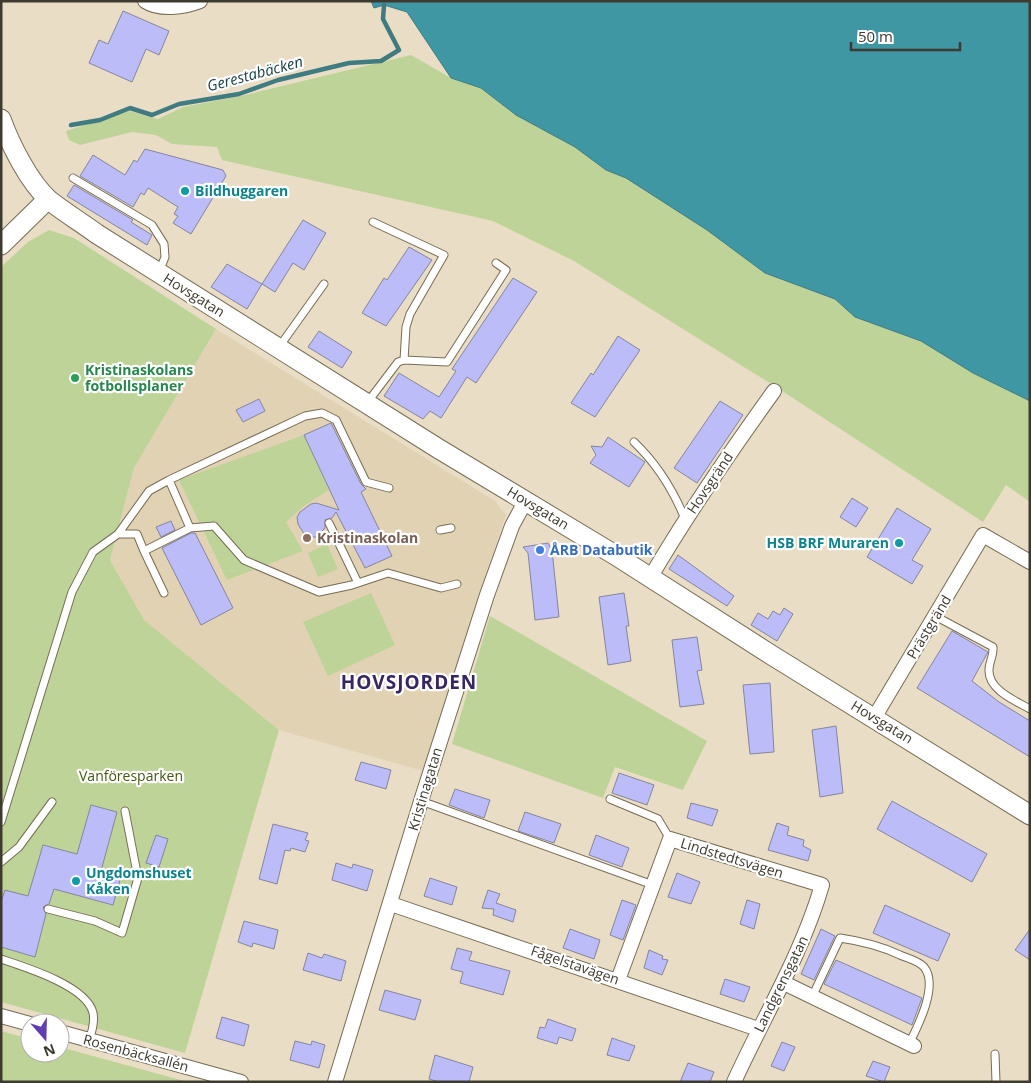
<svg xmlns="http://www.w3.org/2000/svg" width="1031" height="1083" font-family="'Open Sans',sans-serif">
  <style>
    .built { fill: #e1d2b3 }
    .green { fill: #bed397 }
    .water { fill: #3f97a4; stroke: #3f7b81 }
    .lines { fill: none; stroke-linecap: round; stroke-linejoin: round }
    .stream { stroke: #3f7b81; stroke-width: 4.5 }
    .building { fill: #bcbcf9; stroke: #85859d }
    .lane-casing { stroke: #766c56; stroke-width: 9 }
    .street-casing { stroke: #766c56; stroke-width: 16 }
    .secondary-casing { stroke: #766c56; stroke-width: 21 }
    .lane { stroke: #fff; stroke-width: 7 }
    .street { stroke: #fff; stroke-width: 14 }
    .secondary { stroke: #fff; stroke-width: 19 }
    .culture-dot { fill: #0f9aa8; stroke: #fff; stroke-width: 2 }
    .leisure-dot { fill: #2e9e5b; stroke: #fff; stroke-width: 2 }
    .education-dot { fill: #8d6e63; stroke: #fff; stroke-width: 2 }
    .shop-dot { fill: #3f7fe0; stroke: #fff; stroke-width: 2 }
    .labels { text-anchor: middle; stroke-width: 4.5; stroke-linejoin: round; paint-order: stroke }
    .culture-label { font-size: 14px; font-weight: bold; fill: #0d838f; stroke: #fff; text-anchor: start }
    .street-label { font-size: 14px; fill: #3e3a30; stroke: #fff }
    .leisure-label { font-size: 14px; font-weight: bold; fill: #27864d; stroke: #fff; text-anchor: start }
    .education-label { font-size: 14px; font-weight: bold; fill: #785e54; stroke: #fff; text-anchor: start }
    .shop-label { font-size: 14px; font-weight: bold; fill: #366cbe; stroke: #fff; text-anchor: start }
    .park-label { font-size: 14px; fill: #455716; stroke: #fff }
    .water-label { font-size: 15px; font-style: italic; fill: #184147; stroke: #fff }
    .district-label { font-size: 19px; font-weight: bold; letter-spacing: 1px; fill: #362661; stroke: #fff }
  </style>
  <rect width="100%" height="100%" fill="#e9dec5"/>
  <path class="built" d="M216,329L495,501L506,515L423,771L279,730L144,620L110,560L134,468Z"/>
  <path class="green" d="M411,55L451,78L481,88L516,115L575,147L606,170L626,178L707,230L765,273L835,299L855,317L921,341L973,373L1030,401V502L1006,485L983,522L773,385L574,261L493,221L222,160L217,147L172,144L156,135L132,132L80,145L69,140L66,131L129,111L158,119L183,107L241,96Z
    M49,230L74,238L216,329L134,468L110,560L144,620L279,730L185,1053L1,1002V267L28,242Z
    M304,435L329,490L305,505L286,522L303,551L227,580L179,480Z
    M327,544L338,569L318,577L308,553Z
    M371,593L395,645L328,676L303,622Z
    M490,616L707,741L683,790L615,767L603,798L452,744Z
    M1,1031L30,1039V1053H60V1047L188,1082H1Z"/>
  <path class="water" d="M371,1H1030V401L973,373L921,341L855,317L835,299L765,273L707,230L626,178L606,170L575,147L516,115L481,88L451,78L407,12L384,5L374,8Z"/>
  <g class="lines">
    <path class="stream" d="M71,125L100,120L130,108L152,115L179,104L239,94L278,80L349,63L381,61L399,50L383,19L384,5"/>
  </g>
  <path class="building" d="M123,11L169,31L159,55L146,49L132,82L89,63L99,40L108,44Z
    M145,149L223,170L226,176L191,234L173,223L178,216L174,214L178,207L148,188L144,195L141,193L133,207L80,176L93,155L125,175L134,160L137,162Z
    M74,185L133,220L131,222L152,235L147,245L67,196Z
    M303,220L326,233L304,270L293,263L275,292L262,284Z
    M409,247L432,260L386,326L362,313L384,278L387,280Z
    M227,264L262,284L247,309L211,287Z
    M513,278L537,292L476,383L467,377L441,418L430,411L423,419L384,396L399,373L439,397L456,371L452,369Z
    M319,331L352,352L342,368L308,347Z
    M618,336L640,350L595,417L571,403L591,373L593,375Z
    M259,399L265,411L243,422L236,410Z
    M720,401L743,415L697,483L674,468Z
    M331,423L361,484L366,489L361,492L392,556L365,568L336,512L332,518L325,520V528L316,537H306L298,524L297,517L300,512L311,504L316,503L339,510L304,435Z
    M608,437L645,462L629,487L590,463L596,455L591,446L602,447Z
    M852,498L868,508L856,527L840,517Z
    M897,508L931,529L912,560L923,566L912,584L867,557Z
    M171,521L175,530L161,537L156,527Z
    M191,533H195L233,608L201,625L162,548Z
    M548,543L552,550L559,617L535,620L528,553L523,547Z
    M678,555L734,596L727,606L669,569Z
    M624,593L629,626H626L631,661L608,665L599,597Z
    M784,608L793,614L777,641L751,625L758,613L768,619L773,611L780,615Z
    M952,631L988,652L972,681L999,702L1030,721V757L917,688Z
    M697,637L702,670L697,671L704,704L680,707L672,640Z
    M770,683L774,752L750,754L743,685Z
    M836,726L843,793L820,797L812,730Z
    M361,762L391,770L386,789L355,780Z
    M619,773L654,785L647,805L612,793Z
    M455,789L490,800L484,818L449,805Z
    M892,801L987,854L972,882L877,829Z
    M691,803L718,810L712,826L687,818Z
    M91,805L117,812L101,871L121,876L113,905L54,889L49,904L43,907L46,914L35,957L1,947V902L5,890L28,896L43,845L77,854Z
    M525,812L561,824L554,843L518,831Z
    M777,823L789,827L787,835L804,840L803,846L811,850L808,861L768,850Z
    M273,824L308,833L305,840L309,841L305,852L291,848L290,851L285,850L277,884L259,879Z
    M156,835L168,839L159,867L146,863Z
    M596,835L629,848L622,867L589,855Z
    M336,863L352,868L353,864L373,870L367,891L332,880Z
    M677,873L700,882L691,904L668,897Z
    M430,878L457,887L452,905L424,896Z
    M488,890L500,894L496,903L516,910L513,922L493,915L494,909L482,908Z
    M622,900L636,905L623,940L610,935Z
    M747,900L760,904L754,929L740,924Z
    M885,905L950,934L938,961L873,933Z
    M244,921L278,930L274,949L253,943L252,947L238,942Z
    M570,929L600,940L594,959L563,948Z
    M821,929L835,936L814,980L801,974Z
    M1030,929V960L1015,950Z
    M457,948L472,952L469,960L510,971L503,995L460,983L463,972L451,969Z
    M649,950L663,956L662,959L668,960L662,975L644,968Z
    M308,953L322,958L324,954L346,961L341,981L303,970Z
    M836,960L922,998L912,1025L824,984Z
    M725,979L750,987L744,1002L720,994Z
    M385,990L421,1000L415,1020L379,1010Z
    M222,1017L249,1025L244,1046L216,1038Z
    M548,1019L576,1029L572,1041L559,1037L557,1044L537,1038L540,1027L545,1028Z
    M612,1038L635,1046L629,1061L607,1055Z
    M295,1041L311,1045L312,1041L325,1045L319,1068L290,1060Z
    M782,1042L795,1047L784,1071L771,1066Z
    M435,1055L473,1067L469,1082H439L429,1079Z
    M873,1061L890,1067L884,1082L866,1076Z
    M688,1063L714,1072L710,1082H680Z"/>
  <g class="lines">
    <g class="lane-casing">
      <path id="lane" d="M73,178L152,225L164,244L165,257L159,272
        M373,222L444,255L410,314L406,327L404,360
        M279,347L324,284
        M367,403L398,362L404,360L447,362L506,270L496,263
        M634,442C656,463 674,492 685,519
        M169,480L190,528L214,526L244,560L319,592L352,585L388,573L441,588L457,584
        M329,523L358,583
        M440,530L451,528
        M118,534H137L144,551
        M164,593L144,551L190,528
        M935,616L993,647C994,655 989,662 989,670C988,690 1016,701 1030,709
        M610,799L658,819L670,839
        M421,801L653,885
        M1,822L72,592L93,552L118,534L149,491L169,480L305,416L322,413L336,420L366,482L389,488
        M1,862L19,847L52,802
        M48,909L95,921L122,933L138,878L125,811
        M1,959C25,967 87,986 93,1013C95,1023 92,1032 89,1040
        M812,997L840,938C861,941 881,946 900,955C907,958 919,961 924,967C939,985 918,1026 909,1044
        M995,1054L996,1082"/>
    </g>
    <g class="street-casing">
      <path id="street" d="M145,1C160,11 185,7 200,1
        M650,578C688,513 730,452 774,391
        M874,718L983,535L1030,562
        M391,904L758,1029
        M618,980L670,839L822,885C802,954 764,1016 734,1082
        M784,983L914,1046
        M1,1016L30,1024
        M60,1032L241,1082
        M335,1082L421,801L487,595L512,526L526,500"/>
    </g>
    <g class="secondary-casing">
      <path id="secondary" d="M1,119C10,144 29,182 49,200C64,212 82,223 97,234L439,449L615,555L773,656L1030,815
        M1,245L48,199"/>
    </g>
    <use href="#lane" class="lane"/>
    <use href="#street" class="street"/>
    <use href="#secondary" class="secondary"/>
  </g>
  <g class="culture-dot">
    <circle cx="185" cy="191" r="5"/>
    <circle cx="899" cy="543" r="5"/>
    <circle cx="76" cy="881" r="5"/>
  </g>
  <circle class="leisure-dot" cx="75" cy="378" r="5"/>
  <circle class="education-dot" cx="307" cy="538" r="5"/>
  <circle class="shop-dot" cx="540" cy="550" r="5"/>
  <g class="labels">
    <g class="culture-label">
      <text x="195" y="196">Bildhuggaren</text>
      <text x="889" y="548" text-anchor="end">HSB BRF Muraren</text>
      <text x="86" y="878">Ungdomshuset<tspan x="86" dy="16">Kåken</tspan></text>
    </g>
    <g class="street-label">
      <text transform="translate(194 295) rotate(32)" y="5">Hovsgatan</text>
      <text transform="translate(710 483) rotate(-56)" y="5">Hovsgränd</text>
      <text transform="translate(538 508) rotate(31)" y="5">Hovsgatan</text>
      <text transform="translate(929 627) rotate(-59)" y="5">Prästgränd</text>
      <text transform="translate(882 722) rotate(31)" y="5">Hovsgatan</text>
      <text transform="translate(425 789) rotate(-73)" y="5">Kristinagatan</text>
      <text transform="translate(732 858) rotate(17)" y="5">Lindstedtsvägen</text>
      <text transform="translate(575 965) rotate(19)" y="5">Fågelstavägen</text>
      <text transform="translate(781 984) rotate(-64)" y="5">Landgrensgatan</text>
      <text transform="translate(136 1053) rotate(15)" y="5">Rosenbäcksallén</text>
    </g>
    <g class="leisure-label">
      <text x="85" y="375">Kristinaskolans<tspan x="85" dy="16">fotbollsplaner</tspan></text>
    </g>
    <g class="education-label">
      <text x="317" y="543">Kristinaskolan</text>
    </g>
    <g class="shop-label">
      <text x="550" y="555">ÅRB Databutik</text>
    </g>
    <g class="park-label">
      <text x="131" y="781">Vanföresparken</text>
    </g>
    <g class="water-label">
      <text transform="translate(255 74) rotate(-15)" y="5">Gerestabäcken</text>
    </g>
    <g class="district-label">
      <text x="409" y="689">HOVSJORDEN</text>
    </g>
  </g>
  <rect width="1031" height="1083" fill="none" stroke="#3e3a30" stroke-width="5"/>
  <g transform="translate(45 1038) rotate(160)"><circle r="24" fill="#ffffff" stroke="#b2b0ac"/>
  <path d="M0-4L9 19L0 12L-9 19Z" fill="#613db5"/>
  <text y="-8" font-size="14" font-weight="bold" text-anchor="middle" fill="#3e3a30">N</text>
  </g>
  <path d="M851 42v8h109v-8" fill="none" stroke="#3e3a30" stroke-width="2.5"/>
  <text x="858" y="42" font-size="15" fill="#3e3a30" stroke="#ffffff" stroke-width="4" paint-order="stroke">50 m</text>
</svg>
